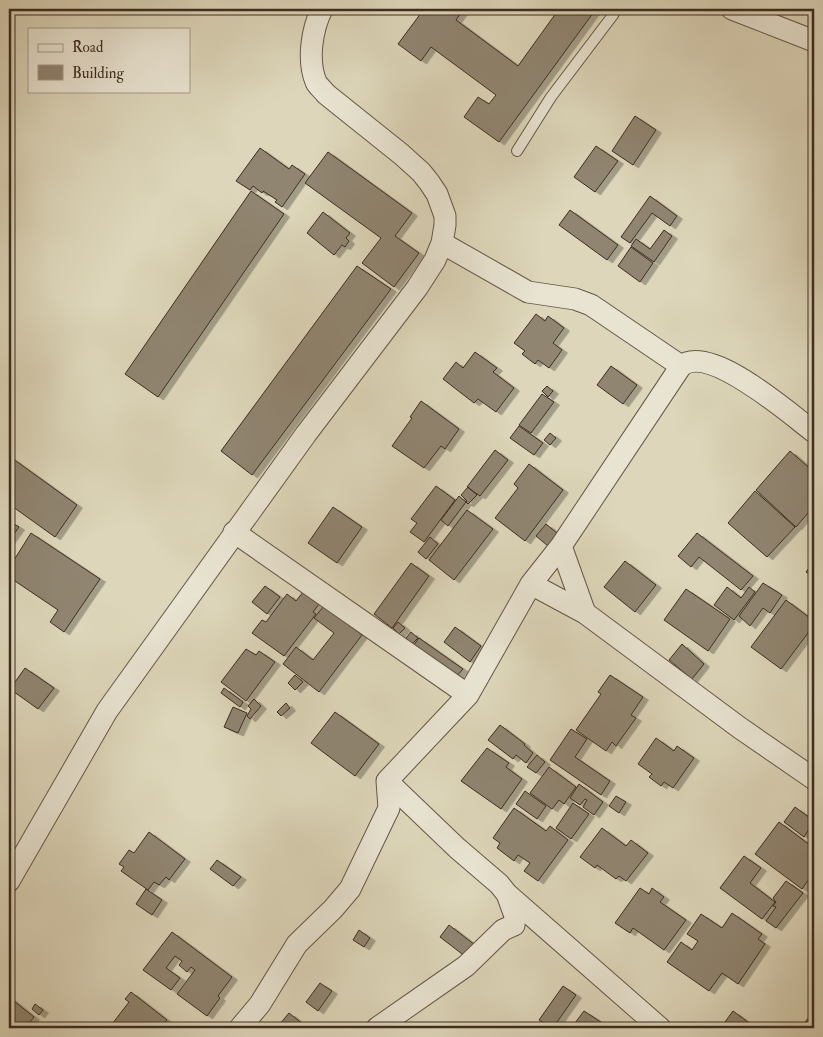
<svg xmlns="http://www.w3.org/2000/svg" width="823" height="1037" font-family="'IM FELL Double Pica',serif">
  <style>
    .building { fill: #908571; stroke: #3d2d22; filter: url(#shadow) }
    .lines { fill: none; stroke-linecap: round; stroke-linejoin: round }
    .lane-casing { stroke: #655748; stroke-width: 12 }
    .street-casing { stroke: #655748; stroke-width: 23 }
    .lane { stroke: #e9e4d2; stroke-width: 10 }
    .street { stroke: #e9e4d2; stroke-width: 21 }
  </style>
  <defs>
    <filter id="shadow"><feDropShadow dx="5.5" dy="3" stdDeviation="0" flood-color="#0004"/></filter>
  </defs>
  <rect width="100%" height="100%" fill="#ddd6ba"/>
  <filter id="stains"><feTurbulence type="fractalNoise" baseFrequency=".004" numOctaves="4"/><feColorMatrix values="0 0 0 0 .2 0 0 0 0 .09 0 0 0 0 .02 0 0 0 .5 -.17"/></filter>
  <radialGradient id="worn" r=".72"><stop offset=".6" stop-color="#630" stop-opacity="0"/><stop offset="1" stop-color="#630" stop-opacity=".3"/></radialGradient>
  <path class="building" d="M424,9H464L456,20L518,66L559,9H596L499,142L464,117L478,97L489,104L496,95L431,47L421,61L398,44Z
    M635,116L656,130L633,165L612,151Z
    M596,146L618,161L595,192L574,177Z
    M260,148L289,169L292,165L305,174L282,207L275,202L277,200L263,191L262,193L253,186L250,190L236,181Z
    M328,152L412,213L395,236L419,253L394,287L362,263L381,238L305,183Z
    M251,191L284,214L158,397L125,374Z
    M650,196L677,216L670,226L652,213L630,243L621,237Z
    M570,210L618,245L607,260L559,225Z
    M323,212L350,233L346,238L349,241L345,247L342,245L334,255L307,233Z
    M664,230L672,236L654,262L631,246L636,239L650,249Z
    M631,247L653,263L640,282L618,266Z
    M357,266L391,289L252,475L221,451Z
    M536,314L545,321L548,316L564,328L553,343L562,350L549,368L538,360L535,364L522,354L525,351L514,343Z
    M475,352L497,368L493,372L514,388L496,412L478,399L474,403L443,379L456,362L463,368Z
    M611,366L637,385L623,404L597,385Z
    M547,386L553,391L548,397L542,391Z
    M542,394L554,402L531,433L519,425Z
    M421,401L459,429L445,449L441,446L424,468L392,446L412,418L410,417Z
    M519,426L543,443L534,455L510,438Z
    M550,433L556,438L550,445L544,440Z
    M495,450L508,460L480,496L467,487Z
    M790,451L814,472V506L796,527L756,490Z
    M9,456L77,505L55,537L9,504Z
    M529,464L563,490L525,541L495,518L518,488L514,484Z
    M436,486L455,500L424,542L410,532L417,523L411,519Z
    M468,487L477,495L468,504L466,502L467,501L461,495Z
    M755,491L795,527L767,557L728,523Z
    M459,496L466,502L448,526L441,520Z
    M333,507L362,527L337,563L308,543Z
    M467,510L493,529L454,580L429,560Z
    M11,522L19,527L9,541V525Z
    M546,524L558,534L548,546L536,536Z
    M31,533L100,579L64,632L50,622L58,610L9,577V568Z
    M697,533L753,576L741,590L699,557L691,567L678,556Z
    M430,537L438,544L426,559L418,552Z
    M625,561L656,585L635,612L604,587Z
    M814,561V577L806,572Z
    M411,563L429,576L392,628L374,614Z
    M763,583L782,595L770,613L763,608L750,626L739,616Z
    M265,586L280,597L267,614L252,602Z
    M727,587L741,598L749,587L755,592L734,620L714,605Z
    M686,589L730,619L708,651L664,620Z
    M303,592L319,604L313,612L316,614L284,656L252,633L262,620L266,622L287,594L296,601Z
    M786,600L814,621V625L781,669L751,647Z
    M324,606L362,635L319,692L283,664L296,647L313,660L334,633L314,618Z
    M398,622L405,628L399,634L393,628Z
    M455,627L481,646L470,662L444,642Z
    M411,632L418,638L412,644L406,638Z
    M419,638L463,669L456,677L413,646Z
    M682,644L704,664L692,679L669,660Z
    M246,649L256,655L259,651L275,662L246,701L221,682Z
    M25,668L54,688L38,709L10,689Z
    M295,675L303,682L295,690L288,683Z
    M610,675L643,697L631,715L636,718L616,746L612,742L606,751L576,730L601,694L598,692Z
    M224,688L243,702L240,707L221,693Z
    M254,699L261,706L250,719L247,716L251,709L248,706Z
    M286,703L290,708L281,716L277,712Z
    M233,707L247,713L238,733L224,727Z
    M335,712L379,744L355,776L311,743Z
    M500,725L525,744L524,745L533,753L526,763L516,755L513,759L488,740Z
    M571,729L587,739L575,757L610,781L601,795L550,760Z
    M656,738L674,751L677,746L694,758L673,788L664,782L661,786L649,777L652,774L638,764Z
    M487,748L509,763L506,767L522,779L501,809L461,781Z
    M537,755L545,762L536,773L527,767Z
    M549,767L576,787L564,804L559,800L552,809L530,793Z
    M579,784L603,802L594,815L583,807L587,800L585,799L580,805L570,798Z
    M525,791L546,806L537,819L516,804Z
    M616,796L626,802L619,813L609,806Z
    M573,803L589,814L571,839L556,828Z
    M795,807L814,821L804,837L784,822Z
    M514,808L546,831L550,826L568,840L538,881L524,871L530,863L518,855L514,861L497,848L500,843L493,838Z
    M779,822L814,848V872L802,889L755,854Z
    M602,828L626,846L631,840L648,853L626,881L619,876L616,879L597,865L595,868L580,857Z
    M149,832L185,859L169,880L166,877L159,885L154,882L148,890L121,871L124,867L119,864L129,850L134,853Z
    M744,856L761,868L750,883L775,902L762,919L720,888Z
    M217,860L241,877L233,886L210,869Z
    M786,881L803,893L776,928L766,921L776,907L773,906L776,902L773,898Z
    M640,888L649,894L652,888L664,897L660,902L686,920L664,950L633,928L630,933L615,923Z
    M146,889L162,900L152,915L136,904Z
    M732,913L762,934L758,939L765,944L738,984L722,973L709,991L667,962L681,942L692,950L698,941L687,934L701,914L722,928Z
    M449,925L475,945L466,957L440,937Z
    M359,930L370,938L364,947L353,940Z
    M172,932L232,977L218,996L220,998L207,1016L177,994L195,970L191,967L187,972L179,965L182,961L175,956L166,968L180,978L171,990L143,970Z
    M320,983L332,991L318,1011L306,1002Z
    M563,986L576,995L553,1028H551L539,1020Z
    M131,992L167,1020L160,1028H109L129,1002L125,999Z
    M9,997L34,1017L25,1028H9Z
    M35,1004L43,1010L39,1015L32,1009Z
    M584,1011L610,1028H583L575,1023Z
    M733,1011L756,1028H725L722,1026Z
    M813,1011L814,1028H810L804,1024Z
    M289,1013L308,1028H284L279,1025Z"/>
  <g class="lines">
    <g class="lane-casing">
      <path id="lane" d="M517,151L551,97L613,15L616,9"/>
    </g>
    <g class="street-casing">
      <path id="street" d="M732,9L814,41
        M442,243L528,292L575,299L591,305L681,366
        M234,532L468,695
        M561,546L585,613
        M531,584L585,613L740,728L814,779
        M387,781L457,848L499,884L507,894L660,1028
        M9,881L107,711L306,434L417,288L435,260L442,243L445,225V216L437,194L429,182L421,172L401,154L326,94C323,90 318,86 316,82C307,60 312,29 322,9
        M240,1028L260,1004L297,944L333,909L350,889L389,808L387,781L468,695L531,584L561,546L681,366C710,343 790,414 814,432
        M377,1028L466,966L503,930L514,925L515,916L507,894"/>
    </g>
    <use href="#lane" class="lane"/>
    <use href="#street" class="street"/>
  </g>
  <rect width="823" height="1037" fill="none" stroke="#ddd6ba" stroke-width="30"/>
  <rect x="10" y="10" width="803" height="1017" fill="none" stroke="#3d2d22" stroke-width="2.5"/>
  <rect x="15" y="15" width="793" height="1007" fill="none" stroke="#3d2d22"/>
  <rect x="28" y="28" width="162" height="65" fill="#e9e4d2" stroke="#a49b8c"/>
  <rect x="38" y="44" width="25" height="8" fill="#e9e4d2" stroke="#a49b8c"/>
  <text x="72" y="52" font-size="15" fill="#3d2d22">Road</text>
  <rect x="38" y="65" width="25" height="15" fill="#908571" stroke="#a49b8c"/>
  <text x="72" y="78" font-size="15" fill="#3d2d22">Building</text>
  <rect width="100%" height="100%" filter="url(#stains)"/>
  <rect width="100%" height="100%" fill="url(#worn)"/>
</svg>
